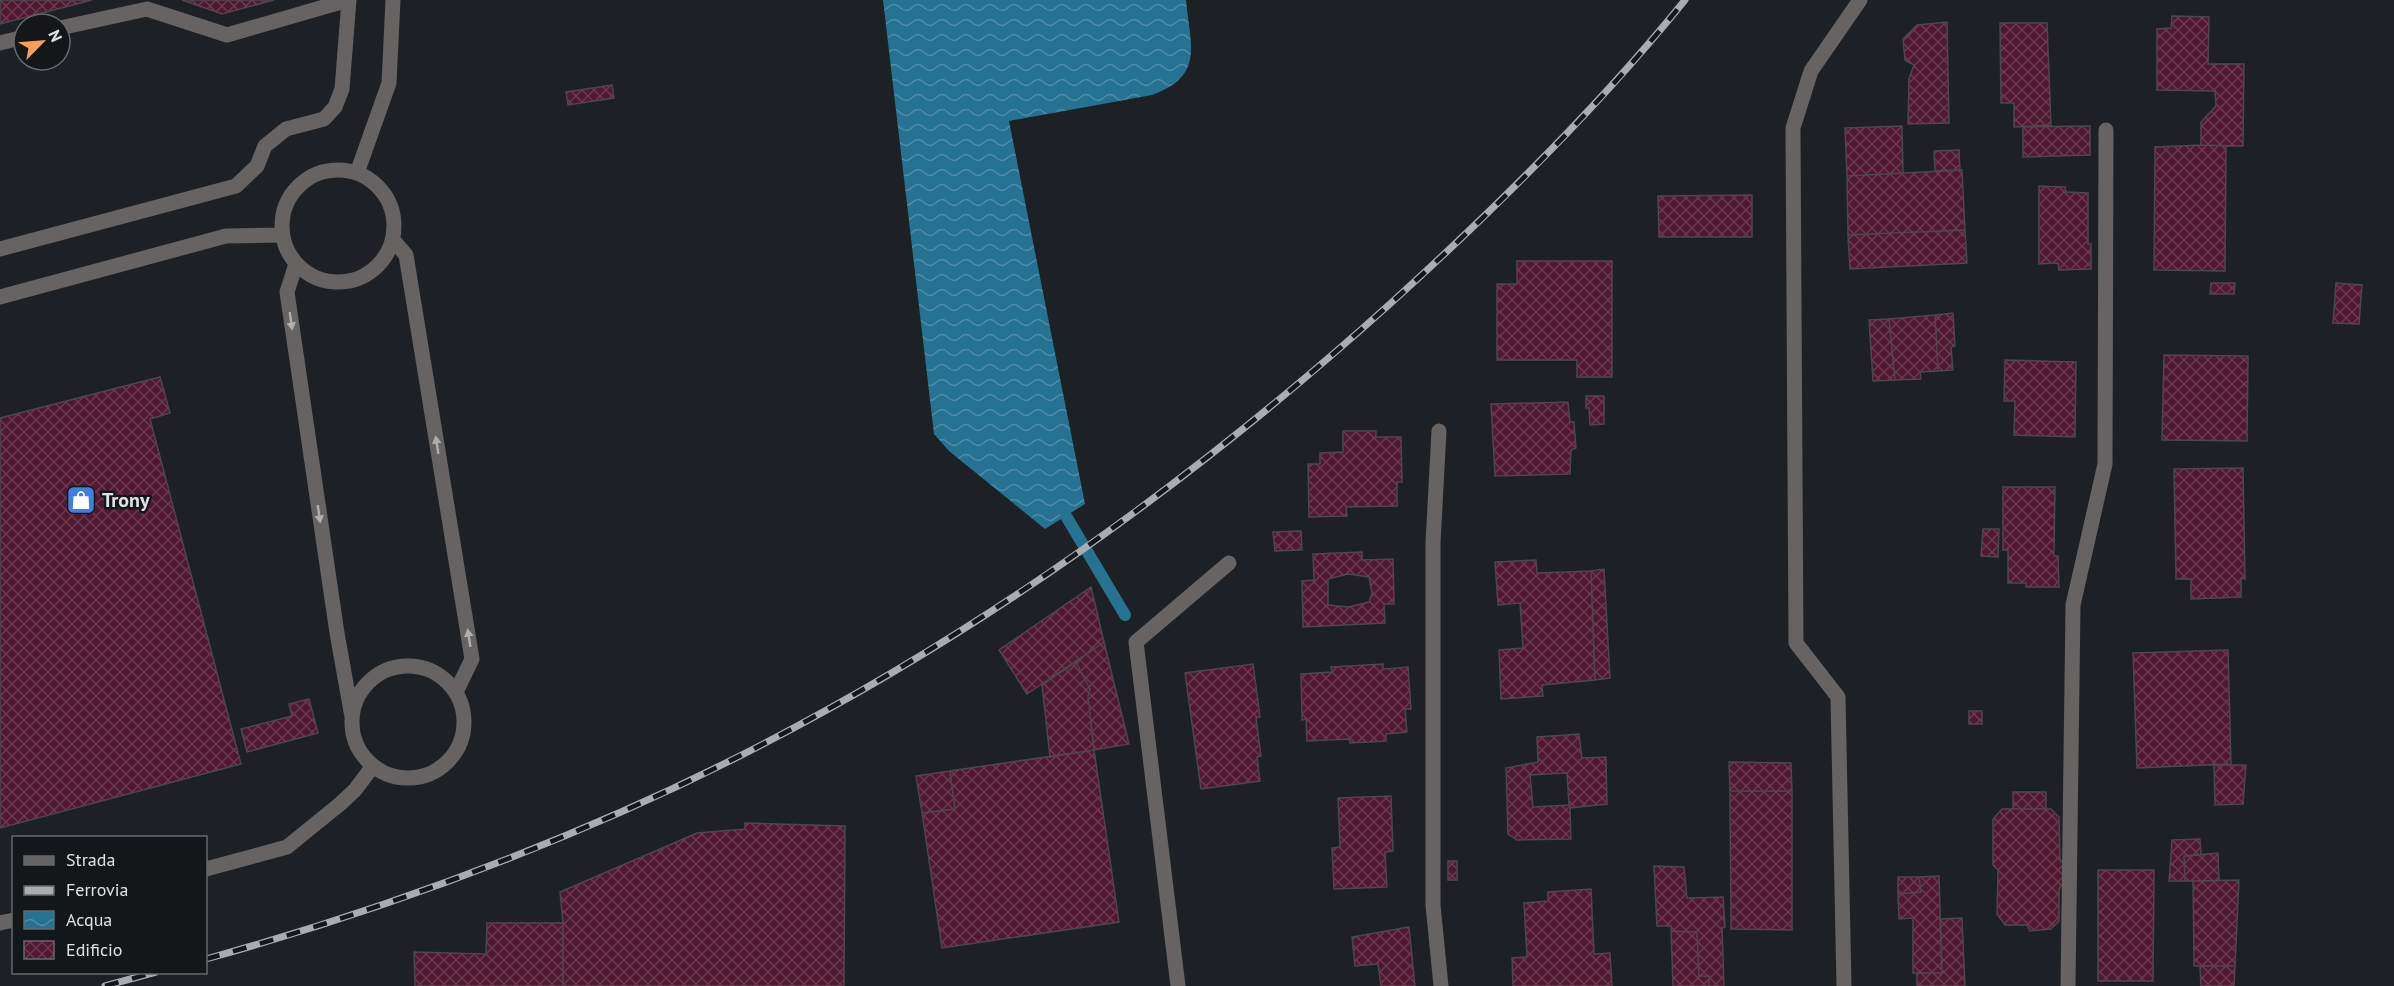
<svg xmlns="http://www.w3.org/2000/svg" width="2394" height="986" font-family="'PT Sans',sans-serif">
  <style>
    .water { fill: url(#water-waves) }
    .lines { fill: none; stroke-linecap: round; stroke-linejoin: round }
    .stream { stroke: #257292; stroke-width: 12 }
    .building { fill: url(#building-cross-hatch); stroke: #4d4749; stroke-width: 1.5; fill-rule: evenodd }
    .lane { stroke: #666362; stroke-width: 15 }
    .street { stroke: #666362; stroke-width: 15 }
    .rail-casing { stroke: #aaacaf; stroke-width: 7 }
    .rail { stroke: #14171a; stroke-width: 4.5; stroke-dasharray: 14; stroke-linecap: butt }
    .oneway { fill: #afafb1 }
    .labels { text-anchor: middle; stroke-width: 5; stroke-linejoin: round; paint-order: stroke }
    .poi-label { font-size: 20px; font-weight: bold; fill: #e0e2e5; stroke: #14171a; text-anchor: start }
  </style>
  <defs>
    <pattern id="water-waves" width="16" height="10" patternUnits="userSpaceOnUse" patternTransform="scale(1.5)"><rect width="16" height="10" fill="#257292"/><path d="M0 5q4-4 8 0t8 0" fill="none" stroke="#4f8ca6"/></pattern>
    <pattern id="building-cross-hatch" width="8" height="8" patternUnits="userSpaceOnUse" patternTransform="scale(1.5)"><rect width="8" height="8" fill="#511931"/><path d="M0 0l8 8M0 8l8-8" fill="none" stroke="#6a3a4f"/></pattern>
  </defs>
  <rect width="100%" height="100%" fill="#1d2024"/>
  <path class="water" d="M883,0H1186C1190,45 1205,76 1152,95L1009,121L1085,504L1045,529L949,451L934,434Z"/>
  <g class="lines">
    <path class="stream" d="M1066,516L1125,615"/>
  </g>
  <path class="building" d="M0,0H92L0,24Z
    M182,0H274L222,14Z
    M2172,16L2209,17L2208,64H2244L2243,146L2201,145V122L2216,106L2215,91L2157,90V29L2171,28Z
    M1947,22L1949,123L1908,124L1909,79L1914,65L1905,60L1903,39L1917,25Z
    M2000,23H2047L2051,125L2014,127V103H2001Z
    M612,85L614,98L568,105L566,92Z
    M1902,126L1903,173L1847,176L1845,128Z
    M2090,126V155L2023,157V127Z
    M2201,145L2226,146L2225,271L2154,270L2155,147Z
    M1959,150L1960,170L1935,171L1934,151Z
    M1962,170L1965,230L1848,235L1847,176Z
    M2039,186L2065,187L2066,192L2088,193V244H2091V269L2059,270L2058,263L2039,264Z
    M1752,195V237H1659L1658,196Z
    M1965,230L1967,263L1850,269L1848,235Z
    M1517,261H1612V377H1577V360H1497V284H1517Z
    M2211,283H2235L2234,294H2210Z
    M2336,283L2362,285L2359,324L2333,323Z
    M1953,313L1955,346L1951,347L1953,370L1938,371L1935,315Z
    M1935,315L1938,371L1920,372L1921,379L1895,380L1889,319Z
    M1889,319L1895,380L1873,381L1869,320Z
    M2164,355L2248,356L2247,441L2162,440Z
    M2005,360L2076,362L2075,437L2014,435L2015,401H2004Z
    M160,377L170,413L150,419L241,764L0,828V418Z
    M1586,396H1604V424L1590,425L1589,408H1586Z
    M1568,402L1570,422H1574L1576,448L1571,450L1570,474L1495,476L1491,404Z
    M1343,431H1376V437H1401L1402,482H1397V506L1346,507L1347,516L1309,517L1308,464H1320V453L1343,452Z
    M2243,468L2245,579L2241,578V597L2191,599V579H2176L2174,469Z
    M2003,487H2055L2054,556H2058L2059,587H2026V583H2008V550H2003Z
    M1983,529H1999L1998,557L1981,556Z
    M1301,531L1302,550L1275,551L1273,532Z
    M1362,552V560L1393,559L1394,604H1384L1385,623L1303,627L1302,581L1314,580L1313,554ZM1348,574L1369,577L1372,593L1369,602L1349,607L1328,605V579Z
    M1536,560L1537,573L1591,571L1595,680L1542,685L1543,696L1501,699L1499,650L1523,648L1520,603L1498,605L1495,562Z
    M1604,569L1610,678L1595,680L1591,571Z
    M1091,587L1104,642L1027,694L999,650Z
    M1104,642L1129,744L1094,750L1088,696L1090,689L1076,662Z
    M2228,650L2231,764L2137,768L2133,653Z
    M1076,662L1090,689L1088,696L1094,750L1050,757L1042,685Z
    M1253,664L1260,717L1256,718L1261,756L1257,757L1260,781L1201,789L1185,673Z
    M1383,664V669L1408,667L1411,709H1405L1407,732L1386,734V741L1350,743L1349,739L1307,741L1306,719L1302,720L1301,674L1332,672L1331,667Z
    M309,699L318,733L247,752L241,729L292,716L289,704Z
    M1969,711H1982V724H1969Z
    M1579,734L1582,758L1606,757L1607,804L1570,808L1571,839L1517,840L1508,834L1506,768L1538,762L1537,737ZM1567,773L1569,805L1533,807L1530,775Z
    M1094,750L1119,922L942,948L922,813L955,809L950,771Z
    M1729,762L1791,763L1792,791H1730Z
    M2214,765H2246L2243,804L2215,805Z
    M950,771L955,809L922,813L916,776Z
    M1730,791H1792V930L1731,929Z
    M2013,792H2046V809H2013Z
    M1391,796L1393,851L1385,852L1387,887L1334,889L1332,848L1340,847L1338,798Z
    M2002,809H2051L2059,817L2060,859L2064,865V882L2059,889V921L2051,929L2030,931L2027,925H2005L1997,914L1998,870L1993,865V819Z
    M745,823L845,826L844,986H563V923L560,892L697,833L745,829Z
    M2200,839L2201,855L2184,856L2185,881H2169L2172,840Z
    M2218,853L2219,881H2185L2184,856Z
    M1448,861H1457V880H1448Z
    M1654,866L1684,867L1687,898L1723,897L1725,927L1722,928L1724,986H1709V976H1699L1697,932L1671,931V926H1657Z
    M2098,870H2154L2153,981H2098Z
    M1939,876L1942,973H1913V918L1899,919L1898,894L1921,892L1919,877Z
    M1898,877H1919L1921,892L1898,894Z
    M2239,880L2235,966H2194L2193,881Z
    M1591,889L1594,954L1610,953L1612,986H1513L1512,958L1527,957L1524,903L1548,901V892Z
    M1962,918L1965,986H1917V973H1942L1940,919Z
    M487,923H563V986H415L414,952L486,954Z
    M1409,927L1415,986H1381L1378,964L1355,966L1352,937Z
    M1671,931L1697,932L1699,976H1709V986H1673Z
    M2200,966H2235L2234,986H2201Z"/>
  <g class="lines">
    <path class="lane" d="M60,28L147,9L227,35L348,0
      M0,43L24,37
      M282 226a56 56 0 1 1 112 0a56 56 0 1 1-112 0Z
      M357,173L389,83L393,0
      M393,240L406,255L472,659L456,692
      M0,249L236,186L257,166L265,146L286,129L324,119L335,107L342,89L349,0
      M296,264L287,292L337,633L352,717
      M0,297L226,236L282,235
      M352 722a56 56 0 1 1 112 0a56 56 0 1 1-112 0Z
      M206,869L287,847L340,804L355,790L373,766
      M0,923L14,920
      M1178,986L1136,642L1229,563"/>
    <path class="street" d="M1439,431L1433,543V905L1441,986
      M1844,986L1838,697L1796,643L1793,128L1811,71L1860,0
      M2068,986L2073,605L2105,464L2106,130"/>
    <g class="rail-casing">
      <path id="rail" d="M206,959C347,920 486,871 621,812C903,688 1162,509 1391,303C1495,209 1597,109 1685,0
        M105,986L156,972"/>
    </g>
    <use href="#rail" class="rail"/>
  </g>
  <defs><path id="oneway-solid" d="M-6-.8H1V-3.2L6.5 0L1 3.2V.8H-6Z" transform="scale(1.5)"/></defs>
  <g class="oneway">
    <use href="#oneway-solid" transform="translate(291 321) rotate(82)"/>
    <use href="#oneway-solid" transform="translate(437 445) rotate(-99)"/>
    <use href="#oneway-solid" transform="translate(319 514) rotate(82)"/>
    <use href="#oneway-solid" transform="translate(469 638) rotate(-99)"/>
  </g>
  <defs>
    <g id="shop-square" transform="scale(1.5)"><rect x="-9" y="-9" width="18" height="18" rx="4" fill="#3f7fe0" stroke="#14171a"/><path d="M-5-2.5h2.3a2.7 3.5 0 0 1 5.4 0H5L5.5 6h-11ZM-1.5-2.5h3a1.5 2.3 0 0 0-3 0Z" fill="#fff"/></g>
  </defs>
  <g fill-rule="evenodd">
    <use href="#shop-square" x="81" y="500"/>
  </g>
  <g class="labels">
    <g class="poi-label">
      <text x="102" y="507">Trony</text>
    </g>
  </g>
  <rect x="12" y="836" width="195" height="138" fill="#14171a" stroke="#66686b" stroke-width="1.5"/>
  <rect x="24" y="856" width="30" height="9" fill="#666362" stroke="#66686b" stroke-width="1.5"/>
  <text x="66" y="866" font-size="18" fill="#e0e2e5">Strada</text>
  <rect x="24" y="886" width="30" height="9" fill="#aaacaf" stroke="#66686b" stroke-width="1.5"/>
  <text x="66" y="896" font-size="18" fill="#e0e2e5">Ferrovia</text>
  <rect x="24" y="911" width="30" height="18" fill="url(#water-waves)" stroke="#66686b" stroke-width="1.5"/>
  <text x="66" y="926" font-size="18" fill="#e0e2e5">Acqua</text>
  <rect x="24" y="941" width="30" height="18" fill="url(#building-cross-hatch)" stroke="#66686b" stroke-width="1.5"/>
  <text x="66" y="956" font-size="18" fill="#e0e2e5">Edificio</text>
  <g transform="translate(42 42) rotate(65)"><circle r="28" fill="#14171a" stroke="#66686b" stroke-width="1.5"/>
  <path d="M0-4.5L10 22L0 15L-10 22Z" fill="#fd9d54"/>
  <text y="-9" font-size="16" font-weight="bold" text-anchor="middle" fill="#e0e2e5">N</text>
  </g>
</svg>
